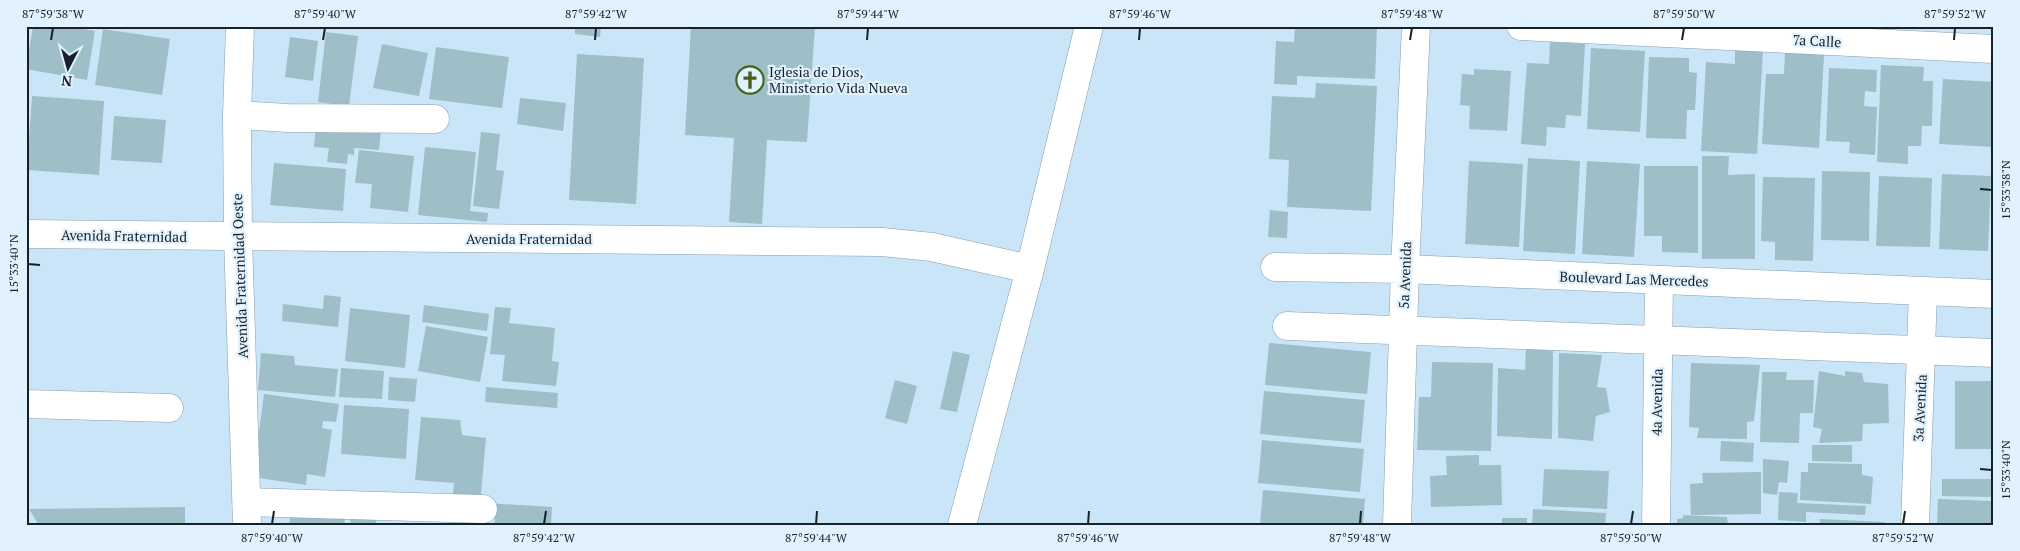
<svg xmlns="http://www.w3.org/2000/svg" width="2020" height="551" font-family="'PT Serif',serif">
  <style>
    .building { fill: #9ebec8 }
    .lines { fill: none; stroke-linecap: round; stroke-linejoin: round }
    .minor-casing { stroke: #869eb0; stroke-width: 29 }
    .minor { stroke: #fff; stroke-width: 28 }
    .ticks { fill: none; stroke: #172128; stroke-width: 2 }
    .labels { text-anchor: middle; stroke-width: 4.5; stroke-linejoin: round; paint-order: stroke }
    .street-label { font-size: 14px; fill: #172128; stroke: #e1f1fd }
    .poi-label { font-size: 14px; fill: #172128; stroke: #e1f1fd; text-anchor: start }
    .neatline { fill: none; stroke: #172128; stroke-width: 2 }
    .ticks-label { font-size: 12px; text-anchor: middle; fill: #172128 }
  </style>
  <rect width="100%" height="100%" fill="#cbe5f8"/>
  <path class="building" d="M33,26H69L95,31L87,80L26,69Z
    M575,26H601L600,37L575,34Z
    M691,26H815L807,142L767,140L762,224L729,222L734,138L685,135Z
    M1295,26H1377L1375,79L1297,76V85L1274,84L1276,41L1294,42Z
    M103,29L170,39L162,95L95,85Z
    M326,32L358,36L349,106L318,102Z
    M290,37L318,41L313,81L285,77Z
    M1550,42L1585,44L1581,116L1566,115L1565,128L1547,127L1546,146L1521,144L1527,63L1549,64Z
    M382,44L428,53L419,96L373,88Z
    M436,47L509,57L502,108L429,99Z
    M1591,48L1645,51L1640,132L1587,129Z
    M1735,48L1763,50L1757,154L1701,151L1706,62L1735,64Z
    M1785,53L1824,55L1819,148L1762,144L1766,74H1784Z
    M577,54L644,58L636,204L569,200Z
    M1649,57L1689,58V72L1697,73L1695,110H1687L1686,139L1646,138Z
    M1881,65L1924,67L1923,81H1933L1932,126H1922L1921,146H1908V164L1877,162Z
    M1829,68L1877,70L1876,92L1865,91L1864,106L1877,107L1875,155L1849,153L1850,142L1826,141Z
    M1474,69L1511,71L1507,131L1469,129L1470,106L1460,105L1462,74L1474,75Z
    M1943,79L1994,82L1993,147L1939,144Z
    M1316,83L1377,86L1371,211L1287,207L1289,160L1269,159L1272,96L1315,98Z
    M32,96L104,101L99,175L27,170Z
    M520,98L566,103L563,131L517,124Z
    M114,116L166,120L162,163L111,160Z
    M316,125L381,130L379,150L354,148V155L348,154L347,164L327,162L329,148L314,147Z
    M481,132L500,134L496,170L504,171L499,209L473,206Z
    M425,147L476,152L470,211L488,213L487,222L418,215Z
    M359,150L414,156L408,212L370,208L372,184L355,183Z
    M1702,156H1729L1728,175L1755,174V259H1702Z
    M1528,158L1580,161L1575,254L1523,251Z
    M1469,161L1523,164L1519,247L1465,244Z
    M1587,161L1640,164L1634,257L1582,254Z
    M274,163L346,169L343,211L270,205Z
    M1644,166H1698V253L1662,252V236H1644Z
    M1822,171L1870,172L1869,241L1821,240Z
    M1942,174L1991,176L1988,251L1939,249Z
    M1879,176L1932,178L1930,247L1876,246Z
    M1763,177L1815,178L1813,261L1775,260V242L1761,241Z
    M1270,210L1288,212L1287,238L1268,237Z
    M324,295L341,297L338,327L282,321L283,304L323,309Z
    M424,305L489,314L487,331L422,322Z
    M495,307L511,308L509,323L555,328L552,361L559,362L556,386L502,381L505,355L490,354Z
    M350,308L410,315L405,368L345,361Z
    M426,326L488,337L480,382L418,371Z
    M1269,343L1371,352L1367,394L1265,385Z
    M1526,348L1553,351L1552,439L1497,436L1498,368L1525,370Z
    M953,351L970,355L957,412L940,409Z
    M261,353L294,356L295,365L338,369L335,397L258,390Z
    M1559,353L1602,355L1597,387L1606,388L1610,412L1596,416L1593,441L1558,438Z
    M1432,362L1493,363L1491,451L1417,450L1419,397H1431Z
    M1691,363L1760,365L1754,421L1747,422V439L1697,438L1699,428L1689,427Z
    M341,368L384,371L382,399L339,397Z
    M1819,371L1845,376V371L1862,373L1864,382L1888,384L1889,423L1863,424L1862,441L1819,443L1822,429L1813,427Z
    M1762,372H1787L1786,380H1814L1813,413H1800L1799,443L1760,442Z
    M389,377L417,379L415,402L388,400Z
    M895,380L917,386L907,424L885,418Z
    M1955,381H1994V449H1955Z
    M486,387L558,393L557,408L485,402Z
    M1264,391L1365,400L1361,443L1260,434Z
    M264,394L339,404L336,422L323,421L322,428L332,430L325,477L307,474L306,485L253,477Z
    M344,405L409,409L406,459L341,454Z
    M421,417L460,420L462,435L486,438L480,505L452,502L454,483L415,480Z
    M1262,440L1364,449L1360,492L1258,483Z
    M1721,441L1754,443L1753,462L1720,461Z
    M1812,445H1852V462L1812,461Z
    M1479,455V465H1501L1502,505L1431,507L1430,476L1447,475L1446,456Z
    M1763,459L1789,461L1787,483L1779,482L1777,495L1763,493Z
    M1808,463L1862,464V475L1873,477L1871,504L1800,500L1801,472H1808Z
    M1544,469L1609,471L1607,509L1542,506Z
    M1761,472V514L1691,515L1690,484L1703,483L1702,473Z
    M1942,479H1994V497L1942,496Z
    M1263,490L1365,499L1363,525H1260Z
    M1779,492L1798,493L1797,503L1866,506L1865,515L1806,512V522L1778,520Z
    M1938,499L1994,501V525H1937Z
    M486,503L552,507L551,525H494L495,519L485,518Z
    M185,507V525H39L29,509Z
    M1533,509L1606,513L1605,525H1532Z
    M291,511L345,518L344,525H289Z
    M351,513L376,515V525H350Z
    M1683,515L1727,517L1728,525H1677V519L1683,518Z
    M1502,518H1527V525H1502Z
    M1820,519L1885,522V525H1820Z"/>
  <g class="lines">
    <g class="minor-casing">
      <path id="minor" d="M240,26L237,115L238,237L247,525
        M1521,26L1994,49
        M237,115L288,118L435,119
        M26,234L882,242L932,247L1030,269
        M1275,267L1405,269L1994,294
        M1287,326L1994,353
        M26,404L169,408
        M247,502L483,509
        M962,525L1030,269L1089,26
        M1397,525L1405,269L1416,26
        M1656,525L1659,280
        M1915,525L1923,291"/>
    </g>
    <use href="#minor" class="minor"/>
  </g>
  <path class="ticks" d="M51,40L53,28M323,40L325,28M595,40L596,28M867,40L868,28M1139,40L1140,28M1410,40L1412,28M1682,40L1684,28M1954,40L1955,28M1980,189L1992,190M28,264L40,265M1980,469L1992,470M272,524L274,511M544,524L546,511M816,524L817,511M1088,524L1089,511M1360,524L1361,511M1631,524L1633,511M1903,524L1905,511"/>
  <defs>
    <g id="church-ring" transform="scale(1.4375)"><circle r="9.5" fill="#e1f1fd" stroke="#436319" stroke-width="1.5"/><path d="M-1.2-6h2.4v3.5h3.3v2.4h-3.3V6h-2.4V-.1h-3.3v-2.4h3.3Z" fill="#436319"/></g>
  </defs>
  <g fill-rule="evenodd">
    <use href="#church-ring" x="750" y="80"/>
  </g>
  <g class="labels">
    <g class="street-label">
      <text transform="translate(1817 41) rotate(3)" y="5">7a Calle</text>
      <text transform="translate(124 236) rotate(1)" y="5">Avenida Fraternidad</text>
      <text x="529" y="244">Avenida Fraternidad</text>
      <text transform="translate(1405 275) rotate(-88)" y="5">5a Avenida</text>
      <text transform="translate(240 276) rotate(-92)" y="5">Avenida Fraternidad Oeste</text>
      <text transform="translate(1634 279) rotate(2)" y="5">Boulevard Las Mercedes</text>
      <text transform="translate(1657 402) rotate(-89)" y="5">4a Avenida</text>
      <text transform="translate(1920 408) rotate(-87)" y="5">3a Avenida</text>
    </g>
    <g class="poi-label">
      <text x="769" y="77">Iglesia de Dios,<tspan x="769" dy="16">Ministerio Vida Nueva</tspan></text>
    </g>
  </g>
  <rect width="2020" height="551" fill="none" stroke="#e1f1fd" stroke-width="55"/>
  <g transform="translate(68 68) rotate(186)" stroke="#e1f1fd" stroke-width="4" paint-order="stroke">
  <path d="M0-4L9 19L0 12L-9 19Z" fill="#172128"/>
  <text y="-8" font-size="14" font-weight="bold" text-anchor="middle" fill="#172128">N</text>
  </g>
  <rect x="28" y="28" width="1964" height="496" class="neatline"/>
  <g class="ticks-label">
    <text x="53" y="18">87°59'38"W</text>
    <text x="325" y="18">87°59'40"W</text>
    <text x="596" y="18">87°59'42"W</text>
    <text x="868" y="18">87°59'44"W</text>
    <text x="1140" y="18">87°59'46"W</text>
    <text x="1412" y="18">87°59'48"W</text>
    <text x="1684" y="18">87°59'50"W</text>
    <text x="1955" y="18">87°59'52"W</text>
    <text transform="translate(2006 190) rotate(-90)" y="4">15°33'38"N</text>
    <text transform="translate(14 264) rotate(-90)" y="4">15°33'40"N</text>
    <text transform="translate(2006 470) rotate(-90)" y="4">15°33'40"N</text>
    <text x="272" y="542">87°59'40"W</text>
    <text x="544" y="542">87°59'42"W</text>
    <text x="816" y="542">87°59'44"W</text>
    <text x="1088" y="542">87°59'46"W</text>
    <text x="1360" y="542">87°59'48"W</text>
    <text x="1631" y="542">87°59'50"W</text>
    <text x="1903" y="542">87°59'52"W</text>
  </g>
</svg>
